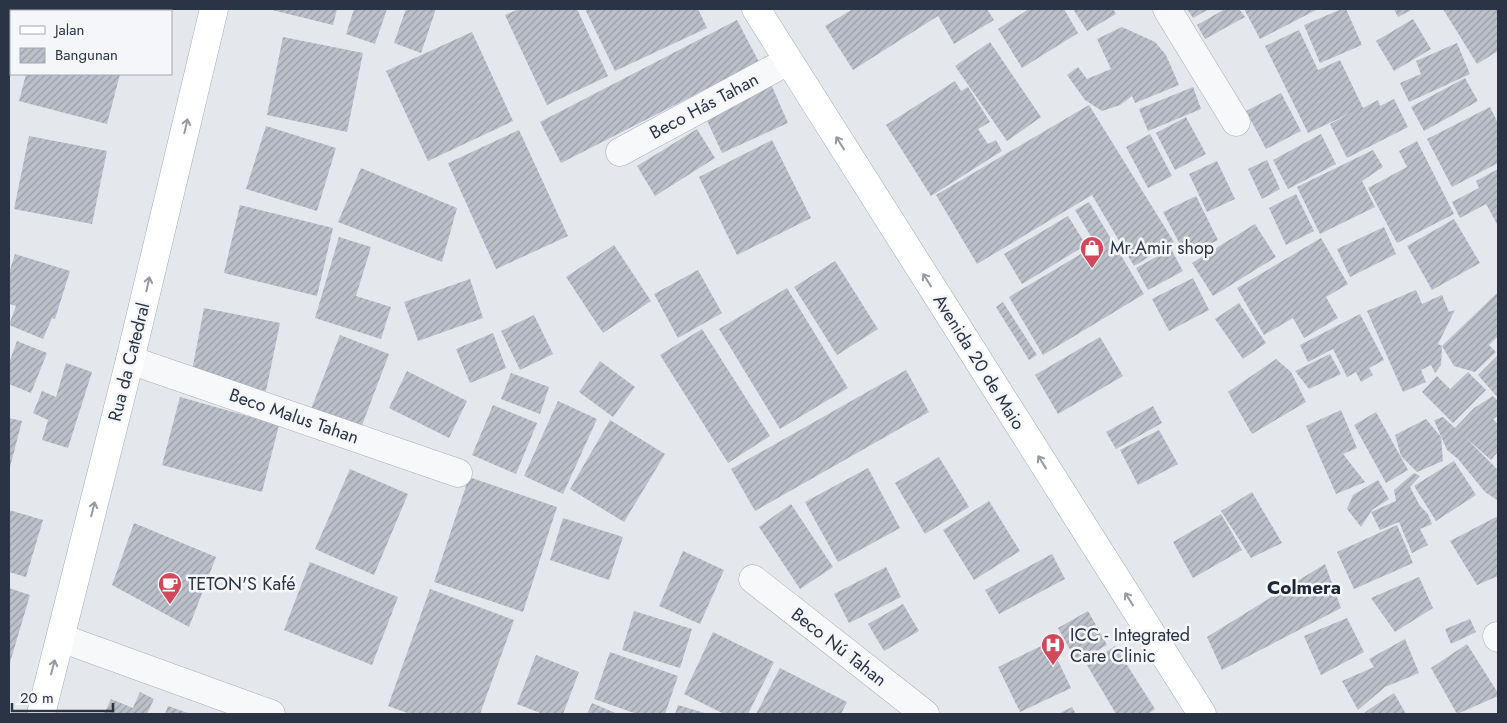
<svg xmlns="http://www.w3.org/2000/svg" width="1507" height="723" font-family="Jost,sans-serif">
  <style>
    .building { fill: url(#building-hatch) }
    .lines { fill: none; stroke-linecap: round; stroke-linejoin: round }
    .minor-casing { stroke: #a9aeb7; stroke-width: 29 }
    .major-casing { stroke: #a3abb8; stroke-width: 29 }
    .minor { stroke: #f7f8fa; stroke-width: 28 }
    .major { stroke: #fff; stroke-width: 28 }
    .oneway { stroke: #959aa2 }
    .labels { text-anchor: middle; stroke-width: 5; stroke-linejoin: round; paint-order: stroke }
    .street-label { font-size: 18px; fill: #2b3445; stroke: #f4f6f9 }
    .poi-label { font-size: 18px; fill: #2b3445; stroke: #f4f6f9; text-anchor: start }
    .neighbourhood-label { font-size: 19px; font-weight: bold; fill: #1d2536; stroke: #f4f6f9 }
  </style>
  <defs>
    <pattern id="building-hatch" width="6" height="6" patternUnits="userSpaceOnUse" patternTransform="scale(1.25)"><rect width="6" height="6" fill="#bbc0ca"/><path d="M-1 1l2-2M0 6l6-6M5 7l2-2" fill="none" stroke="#989da6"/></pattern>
  </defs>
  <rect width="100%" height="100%" fill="#e4e7ec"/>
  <path class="building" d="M26,9H157L156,11H26Z
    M268,9H337L333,25Z
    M354,9H387L375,44L346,34Z
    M406,9H436L421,53L394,43Z
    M519,9H577L608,76L547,105L505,15Z
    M585,9H698L707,28L615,71Z
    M853,9H987L994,20L954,44L938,16L853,70L825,26Z
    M1029,9H1064L1078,33L1022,68L998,29Z
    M1073,9H1113L1116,14L1087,31Z
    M1187,9H1209L1193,18Z
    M1225,9H1239L1245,17L1205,39L1197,25Z
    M1244,9H1318L1260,39Z
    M1342,9H1346L1362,45L1320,63L1304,25Z
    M1394,9H1413L1398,17Z
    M1443,9H1498V51L1477,64Z
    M1413,19L1431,49L1394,71L1376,41Z
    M737,20L759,62L561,163L540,122Z
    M1122,27L1155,42L1166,55L1179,85L1135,103L1132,96L1120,105L1102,111L1085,100L1067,75L1078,67L1087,79L1111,69L1097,39Z
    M1299,30L1318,70L1340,60L1363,108L1378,100L1380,106L1394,99L1408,127L1347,158L1330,124L1353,112L1308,133L1265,46Z
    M472,32L513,121L428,161L386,71Z
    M283,37L363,53L347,132L267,115Z
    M990,42L1041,117L1007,141L955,66Z
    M1457,43L1470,74L1409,102L1400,83L1421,74L1416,61Z
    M26,74H120L107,124L19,101Z
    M1465,78L1478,101L1424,131L1411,107Z
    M955,81L961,91L968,87L990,122L978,129L988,144L996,140L1002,151L931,196L886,125Z
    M771,84L788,123L722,153L704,114Z
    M1193,87L1201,109L1148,131L1139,109Z
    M1281,93L1301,131L1266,149L1246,111Z
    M1089,105L1174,242L1134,266L1092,195L977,264L936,195Z
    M1490,107L1498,123V163L1452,187L1427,139Z
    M1186,117L1206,154L1175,170L1156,133Z
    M266,126L336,148L317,211L246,189Z
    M697,129L715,158L655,196L637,166Z
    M519,130L568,236L496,269L448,163Z
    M1150,134L1172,176L1148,188L1126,147Z
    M1321,134L1336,164L1288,189L1273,160Z
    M29,136L107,151L92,224L14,209Z
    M772,140L811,218L737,255L699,177Z
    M1417,141L1454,214L1397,243L1368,188L1407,167L1399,151Z
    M1373,150L1383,167L1362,181L1375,207L1320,234L1297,187Z
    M1267,160L1280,189L1262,199L1248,169Z
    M1217,161L1235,199L1207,212L1189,174Z
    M361,168L457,208L442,262L338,222Z
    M1498,169V226L1486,204L1460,218L1452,202L1479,188L1476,181Z
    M1296,194L1314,231L1286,245L1269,208Z
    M1196,196L1218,240L1186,256L1163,212Z
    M1089,202L1144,294L1043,355L1009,297L1096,245L1075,210Z
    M240,205L333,228L317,296L224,273Z
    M1068,216L1086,245L1022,284L1004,254Z
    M1454,219L1480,263L1432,290L1407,246Z
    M1255,224L1276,257L1213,296L1192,263Z
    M1384,227L1396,254L1350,277L1337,249Z
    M339,237L371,247L356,296L391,307L381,339L315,318Z
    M1321,238L1348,284L1326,297L1338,318L1304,338L1293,318L1264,335L1237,288Z
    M614,245L651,301L603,333L566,277Z
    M1171,249L1183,271L1148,290L1136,268Z
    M15,254L70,271L55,319L52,318L43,339L9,325L16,306L9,304V273Z
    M835,261L878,329L837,355L794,287Z
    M698,270L722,313L678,338L654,294Z
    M1193,278L1209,310L1169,331L1152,299Z
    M470,279L483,318L418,341L404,302Z
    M787,288L848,388L780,429L719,329Z
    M1416,290L1422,304L1442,295L1449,312L1455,310L1438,344L1442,346L1441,365L1435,373L1431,365L1421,370L1426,382L1403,392L1367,311Z
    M1498,292V336L1489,345L1496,352L1475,372L1454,366L1442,346Z
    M1003,302L1037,355L1029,360L996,307Z
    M1239,303L1266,343L1243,359L1215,319Z
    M204,308L280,323L266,391L191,376Z
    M1360,314L1384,360L1369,368L1373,375L1361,382L1356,372L1347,377L1333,349L1308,362L1300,345Z
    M534,315L553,354L520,370L501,331Z
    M702,329L770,436L728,463L660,355Z
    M493,333L506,368L470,383L456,349Z
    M340,335L389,354L361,428L311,409Z
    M1100,337L1123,376L1058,414L1035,375Z
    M17,341L47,353L31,393L9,384V363Z
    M1330,354L1341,374L1309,389L1295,371Z
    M1498,355V398L1478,375Z
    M1276,359L1291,372L1306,402L1252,434L1228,392Z
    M600,361L635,387L613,417L579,392Z
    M66,363L92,372L68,448L42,440L48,420L33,413L42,391L56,397Z
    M906,370L929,412L755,511L731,469Z
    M407,371L467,401L449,438L389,408Z
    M1468,372L1486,390L1453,423L1422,392L1437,376L1450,389Z
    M511,373L549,387L540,414L501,399Z
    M1493,396L1498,401V416L1493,419L1498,424V452L1491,460L1465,437L1498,470L1497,500L1485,492L1458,459L1447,450L1434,420L1443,417L1455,428L1474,408Z
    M180,397L279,425L262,492L162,465Z
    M558,401L597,419L563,494L524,476Z
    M493,405L537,423L516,474L472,455Z
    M1153,406L1162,423L1116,449L1106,432Z
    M1341,410L1357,448L1343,454L1365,482L1336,494L1306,426Z
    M1376,412L1408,470L1386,483L1354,425Z
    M9,418L22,421L9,471Z
    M1426,419L1441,437L1443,461L1417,472L1401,456L1395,435Z
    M610,420L665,454L624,522L570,489Z
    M1159,430L1178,464L1138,485L1120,450Z
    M939,457L969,507L925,534L895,483Z
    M1454,461L1476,495L1436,521L1414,486Z
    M868,468L900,528L838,562L805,502Z
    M350,469L408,494L374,575L315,549Z
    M1414,473L1420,476L1410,487L1420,506L1428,514L1432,524L1420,529L1428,545L1412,553L1399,522L1380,530L1371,512L1396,501L1394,490Z
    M469,477L557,507L523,612L434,582Z
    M1378,480L1389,499L1372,510L1361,527L1347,509L1353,495Z
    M1252,492L1282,543L1251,558L1221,511Z
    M989,501L1020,551L974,580L943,530Z
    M791,504L833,567L800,589L759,527Z
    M9,510L43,520L26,577L9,572Z
    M1221,514L1242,550L1193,578L1173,542Z
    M1498,516V576L1477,585L1450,541Z
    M563,518L623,537L609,580L550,560Z
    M134,523L216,557L189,627L112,585Z
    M1397,525L1413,563L1354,589L1337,552Z
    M683,551L724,570L700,624L659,606Z
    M1052,554L1065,579L999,614L985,590Z
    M310,562L398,597L372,665L284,630Z
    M1325,564L1341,608L1222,670L1207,637Z
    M886,567L901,597L849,623L834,594Z
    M1419,577L1433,608L1395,632L1371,598Z
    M9,588L30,595L9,666Z
    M430,589L514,620L480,714H410L388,706Z
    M903,604L919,631L884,651L868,624Z
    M634,611L692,629L680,668L622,650Z
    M1088,611L1107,645L1077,662L1058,628Z
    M1347,618L1364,652L1321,675L1304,636Z
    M1470,619L1476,632L1451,644L1445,629Z
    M713,632L774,662L748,714H724L684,694Z
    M1405,639L1419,673L1385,687L1358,710L1342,681L1374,667L1369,659Z
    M1049,642L1071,688L1020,712L998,667Z
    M1467,644L1498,693V696L1457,714L1431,668Z
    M1115,646L1155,709L1148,714H1116L1087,665Z
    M610,652L678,676L665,714H637L594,699Z
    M536,655L579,672L563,714H543L517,704Z
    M780,668L847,702L841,714H756Z
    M140,692L154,699L147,714H104L111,699L133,708Z
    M1394,693L1406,714H1363L1368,710Z
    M592,703L618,714H587Z
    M678,705L708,714H675Z
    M168,706L188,713V714H165Z
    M1072,707L1076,714H1058Z"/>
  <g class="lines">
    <g class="minor-casing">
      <path id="minor" d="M1167,9L1236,122
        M620,152L788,61
        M130,360L458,473
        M753,579L925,714
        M1497,636L1498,638
        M61,638L271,714"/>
    </g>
    <g class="major-casing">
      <path id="major" d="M756,9L1202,714
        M41,714L130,360L214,9"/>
    </g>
    <use href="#minor" class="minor"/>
    <use href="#major" class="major"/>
  </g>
  <defs><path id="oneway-shaft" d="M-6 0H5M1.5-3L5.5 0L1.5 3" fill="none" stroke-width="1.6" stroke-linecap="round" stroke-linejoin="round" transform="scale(1.25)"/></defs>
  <g class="oneway">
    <use href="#oneway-shaft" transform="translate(186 126) rotate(-77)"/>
    <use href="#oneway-shaft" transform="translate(840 143) rotate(-122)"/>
    <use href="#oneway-shaft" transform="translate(927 280) rotate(-122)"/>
    <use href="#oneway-shaft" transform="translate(148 284) rotate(-77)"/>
    <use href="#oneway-shaft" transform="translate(1042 462) rotate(-122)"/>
    <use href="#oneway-shaft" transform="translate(93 509) rotate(-76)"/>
    <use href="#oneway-shaft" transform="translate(1129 599) rotate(-122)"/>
    <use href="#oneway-shaft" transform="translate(53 667) rotate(-75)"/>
  </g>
  <defs>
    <g id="shop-pin" transform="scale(1.25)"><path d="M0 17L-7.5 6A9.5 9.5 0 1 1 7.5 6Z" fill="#d1495b" stroke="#f4f6f9"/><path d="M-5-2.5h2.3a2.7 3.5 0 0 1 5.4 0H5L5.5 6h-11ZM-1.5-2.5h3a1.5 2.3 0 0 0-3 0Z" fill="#fff"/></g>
    <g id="cafe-pin" transform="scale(1.25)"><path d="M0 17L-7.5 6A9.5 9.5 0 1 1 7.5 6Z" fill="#d1495b" stroke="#f4f6f9"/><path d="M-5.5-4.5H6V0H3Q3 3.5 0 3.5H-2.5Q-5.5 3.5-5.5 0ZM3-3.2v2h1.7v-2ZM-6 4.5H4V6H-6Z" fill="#fff"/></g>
    <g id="hospital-pin" transform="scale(1.25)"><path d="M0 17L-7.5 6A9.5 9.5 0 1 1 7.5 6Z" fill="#d1495b" stroke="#f4f6f9"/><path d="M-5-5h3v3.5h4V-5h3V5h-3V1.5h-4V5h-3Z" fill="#fff"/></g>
  </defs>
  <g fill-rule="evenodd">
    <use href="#shop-pin" x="1092" y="248"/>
    <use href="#cafe-pin" x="170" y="584"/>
    <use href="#hospital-pin" x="1053" y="645"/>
  </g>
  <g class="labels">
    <g class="street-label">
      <text transform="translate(704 106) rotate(-28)" y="6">Beco Hás Tahan</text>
      <text transform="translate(129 362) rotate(-76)" y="6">Rua da Catedral</text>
      <text transform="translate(979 362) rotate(58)" y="6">Avenida 20 de Maio</text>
      <text transform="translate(294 416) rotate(19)" y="6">Beco Malus Tahan</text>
      <text transform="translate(839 647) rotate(38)" y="6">Beco Nú Tahan</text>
    </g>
    <g class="poi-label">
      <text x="1110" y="254">Mr.Amir shop</text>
      <text x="188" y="590">TETON'S Kafé</text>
      <text x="1070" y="641">ICC - Integrated<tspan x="1070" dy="21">Care Clinic</tspan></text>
    </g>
    <g class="neighbourhood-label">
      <text x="1304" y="594">Colmera</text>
    </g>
  </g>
  <rect width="1507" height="723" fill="none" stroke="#2b3445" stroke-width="20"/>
  <rect x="10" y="10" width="162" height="65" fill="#f4f6f9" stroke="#a4a8b1"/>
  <rect x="20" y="26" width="25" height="8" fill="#ffffff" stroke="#a4a8b1"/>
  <text x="55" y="35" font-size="15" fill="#2b3445">Jalan</text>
  <rect x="20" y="48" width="25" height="15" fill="url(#building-hatch)" stroke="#a4a8b1"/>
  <text x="55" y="60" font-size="15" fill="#2b3445">Bangunan</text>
  <path d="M12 703v8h101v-8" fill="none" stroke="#2b3445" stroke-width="2.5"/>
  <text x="20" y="703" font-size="15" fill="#2b3445" stroke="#f4f6f9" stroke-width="4" paint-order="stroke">20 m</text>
</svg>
